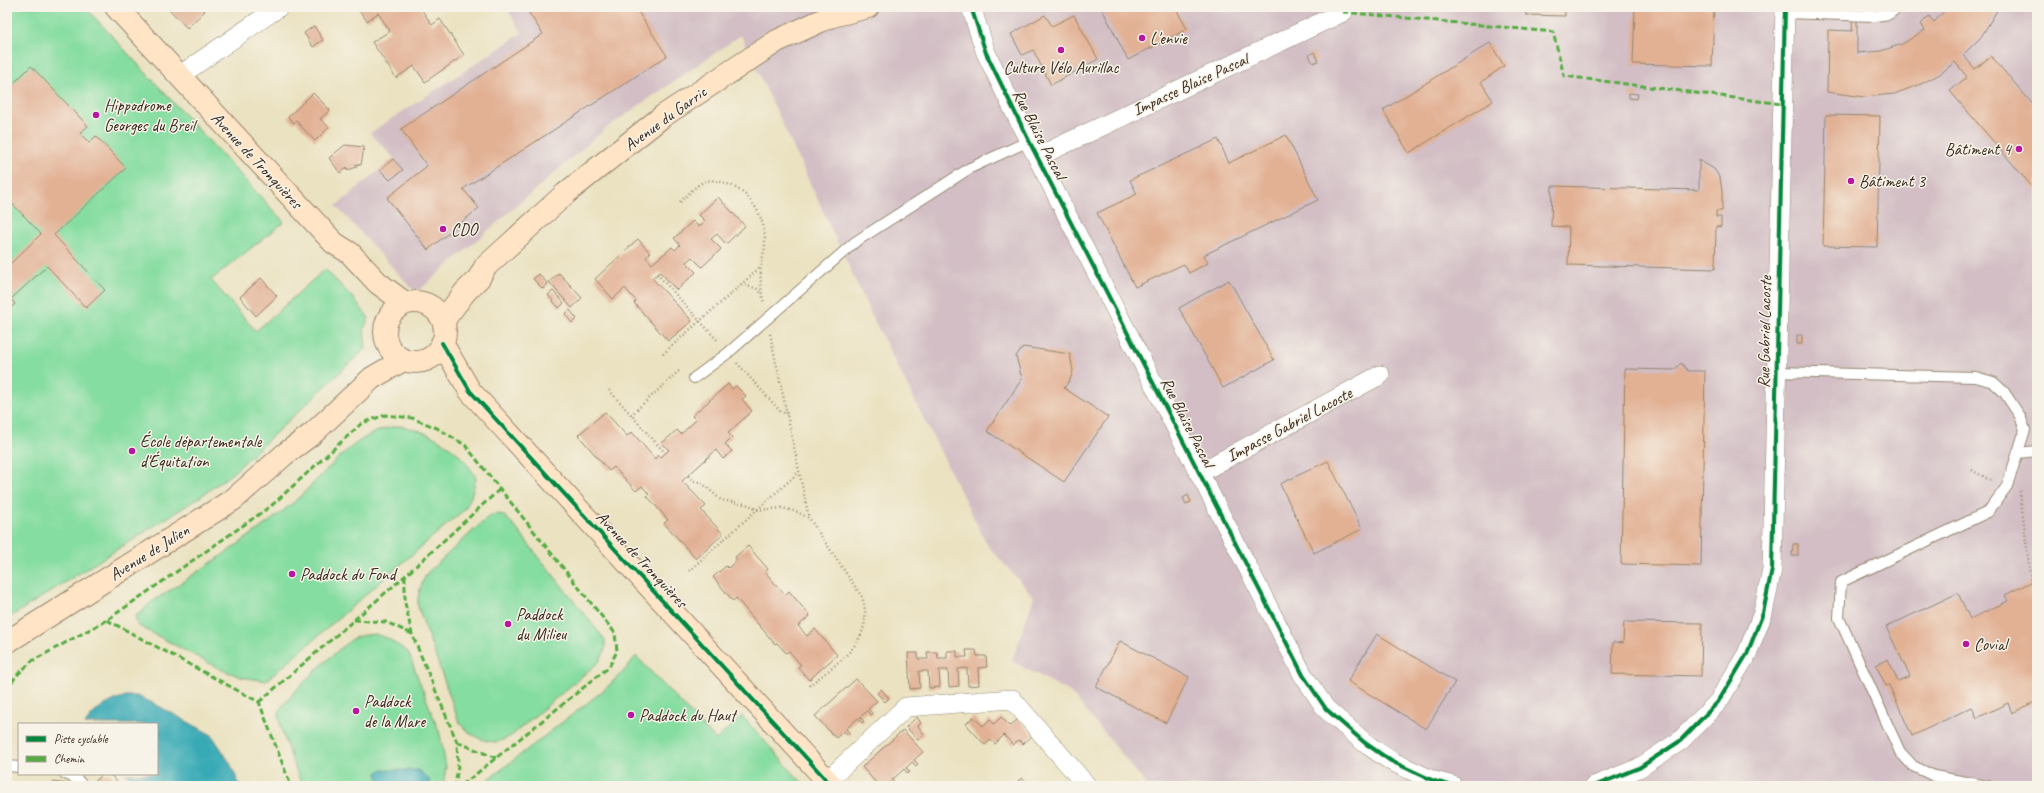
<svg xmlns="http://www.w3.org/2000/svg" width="2044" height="793" font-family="Caveat,sans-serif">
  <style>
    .industrial { fill: #d2bec4 }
    .green { fill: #86dda1; stroke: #608460 }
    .water { fill: #39aab5; stroke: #3a6a6a }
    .building { fill: #e2b194 }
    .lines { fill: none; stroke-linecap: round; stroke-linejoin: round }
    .lane-casing { stroke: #938670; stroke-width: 12 }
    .street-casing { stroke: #938670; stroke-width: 20 }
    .secondary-casing { stroke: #938670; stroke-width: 24 }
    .path { stroke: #938670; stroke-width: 2.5; stroke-dasharray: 1 3; stroke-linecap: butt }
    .lane { stroke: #fff; stroke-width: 10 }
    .street { stroke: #fff; stroke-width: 19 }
    .secondary { stroke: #ffe4c6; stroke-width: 22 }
    .quiet { stroke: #55ab43; stroke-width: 3; stroke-dasharray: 6 3; stroke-linecap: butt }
    .cycleway-casing { stroke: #f7f3e8; stroke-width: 6 }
    .cycleway { stroke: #00873e; stroke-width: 4 }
    .poi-dot { fill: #b5179e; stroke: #f7f3e8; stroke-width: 1.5 }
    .labels { text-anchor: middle; stroke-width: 3; stroke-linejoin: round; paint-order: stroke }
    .poi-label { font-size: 17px; fill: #3b2a1e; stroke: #f7f3e8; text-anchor: start }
    .street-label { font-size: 17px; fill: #3b2a1e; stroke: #f7f3e8 }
  </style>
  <rect width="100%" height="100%" fill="#f7f3e8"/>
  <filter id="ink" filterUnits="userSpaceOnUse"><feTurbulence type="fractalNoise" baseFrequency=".025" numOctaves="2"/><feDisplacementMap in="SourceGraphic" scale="8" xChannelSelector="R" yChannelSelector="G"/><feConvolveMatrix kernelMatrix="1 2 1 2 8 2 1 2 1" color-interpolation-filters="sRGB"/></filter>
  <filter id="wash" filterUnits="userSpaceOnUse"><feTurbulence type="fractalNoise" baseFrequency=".012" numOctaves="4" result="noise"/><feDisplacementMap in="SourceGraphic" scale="16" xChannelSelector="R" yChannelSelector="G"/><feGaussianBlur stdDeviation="0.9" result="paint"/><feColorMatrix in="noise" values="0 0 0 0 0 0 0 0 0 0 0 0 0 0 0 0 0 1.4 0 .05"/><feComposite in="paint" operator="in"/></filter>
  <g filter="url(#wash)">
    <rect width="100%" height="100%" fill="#ebe2c1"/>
    <path class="industrial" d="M506,7H2037V786H1148L1070,692L1012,661L1034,597L988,546L870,312L741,35L605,129L416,293L336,206L394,158L370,133L522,33Z"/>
    <path class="green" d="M7,7H85L284,222L211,280L256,331L325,269L352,297L369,318L364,328L366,348L234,472L197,499L7,619Z
      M399,426C430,430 461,449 476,478L471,497L465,509L266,681L241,677L220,669L137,625L135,616L141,613L149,604C196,573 244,542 288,507C322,480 352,430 399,426Z
      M497,514L503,515L511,522L605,640V650L599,662L511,736C506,738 500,742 496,742C481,742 467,733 459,722L418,607C417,595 421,584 427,573L488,517Z
      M375,634L387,638L408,652L440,734L446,767L443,786H302C297,771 278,727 279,714C281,700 341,646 354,638C360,635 368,635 375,634Z
      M636,656L716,740L742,716L805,786H480L604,690L625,670Z"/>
    <path class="water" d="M126,696H137L153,703L212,735L230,763L240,786H151L125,774H157V724H85C93,710 110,701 126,696Z
      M381,770H418L430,780L428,786H380L377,773Z"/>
    <g id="blocks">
      <path class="building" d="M167,7H201L205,11L187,28Z
        M357,7H420L432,25L440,19L464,55L425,82L414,66L396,78L372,42L390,31L378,13L367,21Z
        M525,7H635L667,56L463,189L479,208L428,250L387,198L427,166L401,129L543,34Z
        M1101,7H1175L1187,29L1128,60Z
        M1526,7H1565V16L1526,15Z
        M1635,7H1714L1712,66L1633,64Z
        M1853,7H1857V53L1881,51L1902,44L1925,30L1921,24L1929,16L1934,22L1948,7H1999L1981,37L1963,55L1975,69L1991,56L2037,109V189L2035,190L1950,91L1967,77L1955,62L1940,74L1921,84L1894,94L1864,97L1827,92L1828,30L1852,31Z
        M1045,15L1052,26L1074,15L1098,59L1051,85L1033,50L1022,55L1011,34Z
        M314,26L323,40L313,47L304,33Z
        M1490,43L1504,66L1481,82L1493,101L1409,153L1383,110Z
        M1314,52L1318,61L1313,63L1309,55Z
        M31,66L88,126L80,133L89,143L96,136L126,168L54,235L105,290L86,308L47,266L11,299L15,304L7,311V267L41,234L7,198V90Z
        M313,93L330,110L320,119L329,127L315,141L296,121L294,123L288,117Z
        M1629,93L1638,94L1637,99L1629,98Z
        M1826,115L1880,116L1877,247L1823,246Z
        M1286,135L1318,200L1204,255L1208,263L1189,273L1184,264L1135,287L1097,213L1137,194L1130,180L1218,139L1229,163Z
        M345,145L364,147L361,165L355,164L357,167L348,170L347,167L340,173L329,158Z
        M393,159L403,170L390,180L380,170Z
        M1699,160L1714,169L1720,178L1722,191V211H1716V217H1721V227L1716,226L1715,269L1568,265L1569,227L1551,226L1552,186L1699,190Z
        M718,197L745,226L726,244L717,234L711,239L721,249L702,267L692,257L686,262L696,272L677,290L660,272L652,278L692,321L668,341L634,303L636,301L625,288L613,299L595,279L638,239L650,253L646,257L652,264L672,247L675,250L680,245L674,238L693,221L699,227L705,221L699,215Z
        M559,273L582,298L572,308L549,282Z
        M539,274L548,284L543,289L533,279Z
        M261,278L277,296L256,316L240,297Z
        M1229,280L1274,360L1223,388L1179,308Z
        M553,291L564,303L559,308L548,295Z
        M570,310L577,319L572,323L565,314Z
        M1797,335H1802V344H1797Z
        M1023,347L1070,354L1073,371L1070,380L1064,388L1108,417L1064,482L987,431L1022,379L1016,356Z
        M1681,363L1688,371H1705L1701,566L1621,564L1625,369L1674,370Z
        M728,384L732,389L736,386L746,396L742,399L752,411L728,433L732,437L725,444L732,451L723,459L716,450L682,481L706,506L701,510L723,534L696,559L664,523L668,520L647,496L649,494L642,486L636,491L614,467L609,471L578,435L605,412L627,436L632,432L655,459L658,455L661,457L669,450L662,443L677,430L681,434L696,420L692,416Z
        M1328,461L1362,529L1314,553L1280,484Z
        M1188,495L1191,502L1186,504L1183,498Z
        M1793,544H1798V556H1792Z
        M748,546L768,569L765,572L785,595L789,591L810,616L798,626L807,636L815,629L837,655L809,680L798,667L801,665L789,651L786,653L777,643L775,644L736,598L733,601L713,577L726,566L728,568L737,560L735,557Z
        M2037,579V701L2012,713L2008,703L1977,718L1972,707L1912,736L1889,685L1886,686L1876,665L1888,659L1898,681L1910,676L1886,627L1958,593L1970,619L2008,601L2005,595Z
        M1624,622L1702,623L1701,676L1612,674L1613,642L1623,643Z
        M1377,634L1455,682L1426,729L1348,681Z
        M1120,641L1189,677L1166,723L1096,687Z
        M966,650H976L977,656H986L987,667L978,668L979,685L968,686L967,668L958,669L959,686L949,687L948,670H939L940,687L929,688L928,671H919L920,688L910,689L908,653H918V659H928L927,652H937L938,658H947V651H957V657H967Z
        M856,679L877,701L868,709L873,714L871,715L867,711L860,717L864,721L862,723L858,718L846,729L850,734L848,735L844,731L836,738L815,716Z
        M881,689L889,698L885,702L877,693Z
        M917,717L921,723L918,726L924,734L918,740L906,727Z
        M973,717L983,726L990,719L994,724L1001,717L1010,726L1018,719L1033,735L1023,744L1019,740L1013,745L1004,735L995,744L991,740L985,745L966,724Z
        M903,730L923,752L914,760L918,764L916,766L912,762L906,768L910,772L908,774L904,769L892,780L896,785L894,786L890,782L885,786H879L862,767Z
        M103,774H110L121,786H94L92,784Z
        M1022,778L1028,785L1027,786H1022L1018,781Z
        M52,782L70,784V786H48Z"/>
    </g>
  </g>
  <g filter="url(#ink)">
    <use href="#blocks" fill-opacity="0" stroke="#938670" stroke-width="1"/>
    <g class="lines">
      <g class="lane-casing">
        <path id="lane" d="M1785,13L1875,16L1889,14L1898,7
          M1776,372L1976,377L1993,382L2004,392L2020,416L2025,430L2007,486L1988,512L1841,582L1839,618L1900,752L1913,766L1934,776L1987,786
          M694,378L728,353L855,242L970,168L1029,141
          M2018,453L2037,451
          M7,766L19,767
          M65,774L77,779L83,786"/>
      </g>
      <g class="street-casing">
        <path id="street" d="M971,7L986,53L1029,141L1303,675L1326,709L1365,743L1391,761L1434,781L1453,786
          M179,76L279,7
          M1037,157L1343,12
          M1199,473L1380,375
          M827,781L906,707L1012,699L1087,786
          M1594,786L1639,768L1680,741L1718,702L1747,654L1763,613L1772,569L1785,7"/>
      </g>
      <g class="secondary-casing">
        <path id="secondary" d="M116,7L334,243L350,253L378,283L405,303
          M385 332a30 30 0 1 1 60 0a30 30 0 1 1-60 0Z
          M443,321L465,292L479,278L485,267L565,194L663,116L777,41L829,17L868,7
          M442,343L470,391L832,786
          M7,642L234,499L285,454L312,434L372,378L403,360"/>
      </g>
      <path class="path" d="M680,202C699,184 704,174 730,185C753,195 765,218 765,242C765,250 762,258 761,266C760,279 761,291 764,303
        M657,274L719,342
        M741,285L756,288L761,293
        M770,334L809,518
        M663,354C695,324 729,297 761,266
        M737,363L780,411L787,415
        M609,390L665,453
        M631,415L680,370
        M1972,470L1993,482
        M688,476L693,481L702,483L721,500L750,505L756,510L782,508L797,512L809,518L862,597C877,641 836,664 807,687
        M2020,491L2031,582
        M689,571L799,472"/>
      <use href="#lane" class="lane"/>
      <use href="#street" class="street"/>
      <use href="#secondary" class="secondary"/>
      <path class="quiet" d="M1343,12L1553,32L1564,76L1782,104
        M405,576V603L412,634L457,742L458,766L455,786
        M107,620L259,702L291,786
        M354,620L386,622L412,634
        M7,690L16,676L32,661L107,620L271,506L362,423L385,415L412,418L437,428L465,445L615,633L617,651L609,667L461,786
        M259,702L405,576L500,489
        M457,742L496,758"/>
      <g class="cycleway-casing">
        <path id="cycleway" d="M971,7L986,53L1029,141L1303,675L1326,709L1365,743L1391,761L1434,781L1453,786
          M442,343L470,391L832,786
          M1594,786L1639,768L1680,741L1718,702L1747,654L1763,613L1772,569L1785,7"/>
      </g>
      <use href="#cycleway" class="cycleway"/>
    </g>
  </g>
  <g class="poi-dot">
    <circle cx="1142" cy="38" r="4"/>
    <circle cx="1061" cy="50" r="4"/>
    <circle cx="96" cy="115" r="4"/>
    <circle cx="2019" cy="149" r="4"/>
    <circle cx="1851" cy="181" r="4"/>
    <circle cx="443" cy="229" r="4"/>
    <circle cx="132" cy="451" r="4"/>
    <circle cx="292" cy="574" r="4"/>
    <circle cx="508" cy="624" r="4"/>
    <circle cx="1966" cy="644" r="4"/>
    <circle cx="356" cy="711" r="4"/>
    <circle cx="631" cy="715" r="4"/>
  </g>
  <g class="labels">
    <g class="poi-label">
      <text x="1150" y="44">L'envie</text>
      <text x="1061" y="73" text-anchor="middle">Culture Vélo Aurillac</text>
      <text x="104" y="111">Hippodrome<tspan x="104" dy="20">Georges du Breil</tspan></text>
      <text x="2011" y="155" text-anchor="end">Bâtiment 4</text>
      <text x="1859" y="187">Bâtiment 3</text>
      <text x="451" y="235">CDO</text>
      <text x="140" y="447">École départementale<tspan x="140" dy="20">d'Équitation</tspan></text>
      <text x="300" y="580">Paddock du Fond</text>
      <text x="516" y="620">Paddock<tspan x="516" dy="20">du Milieu</tspan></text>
      <text x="1974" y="650">Covial</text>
      <text x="364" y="707">Paddock<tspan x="364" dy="20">de la Mare</tspan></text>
      <text x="639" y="721">Paddock du Haut</text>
    </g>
    <g class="street-label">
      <text transform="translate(1190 84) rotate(-25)" y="6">Impasse Blaise Pascal</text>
      <text transform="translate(665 118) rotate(-36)" y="6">Avenue du Garric</text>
      <text transform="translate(1040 134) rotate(63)" y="6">Rue Blaise Pascal</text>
      <text transform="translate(257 160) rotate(47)" y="6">Avenue de Tronquières</text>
      <text transform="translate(1764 332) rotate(-89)" y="6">Rue Gabriel Lacoste</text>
      <text transform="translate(1188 422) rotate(63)" y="6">Rue Blaise Pascal</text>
      <text transform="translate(1289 424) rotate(-28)" y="6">Impasse Gabriel Lacoste</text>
      <text transform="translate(149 552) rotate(-32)" y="6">Avenue de Julien</text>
      <text transform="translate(642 559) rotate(47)" y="6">Avenue de Tronquières</text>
    </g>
  </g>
  <rect width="2044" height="793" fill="none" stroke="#f7f3e8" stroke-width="24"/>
  <rect x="18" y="723" width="140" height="52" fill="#f7f3e8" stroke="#aca397"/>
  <rect x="26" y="736" width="20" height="6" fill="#00873e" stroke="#aca397"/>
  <text x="54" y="743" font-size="12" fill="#3b2a1e">Piste cyclable</text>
  <rect x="26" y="756" width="20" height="6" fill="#55ab43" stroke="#aca397"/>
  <text x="54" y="763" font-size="12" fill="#3b2a1e">Chemin</text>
</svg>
